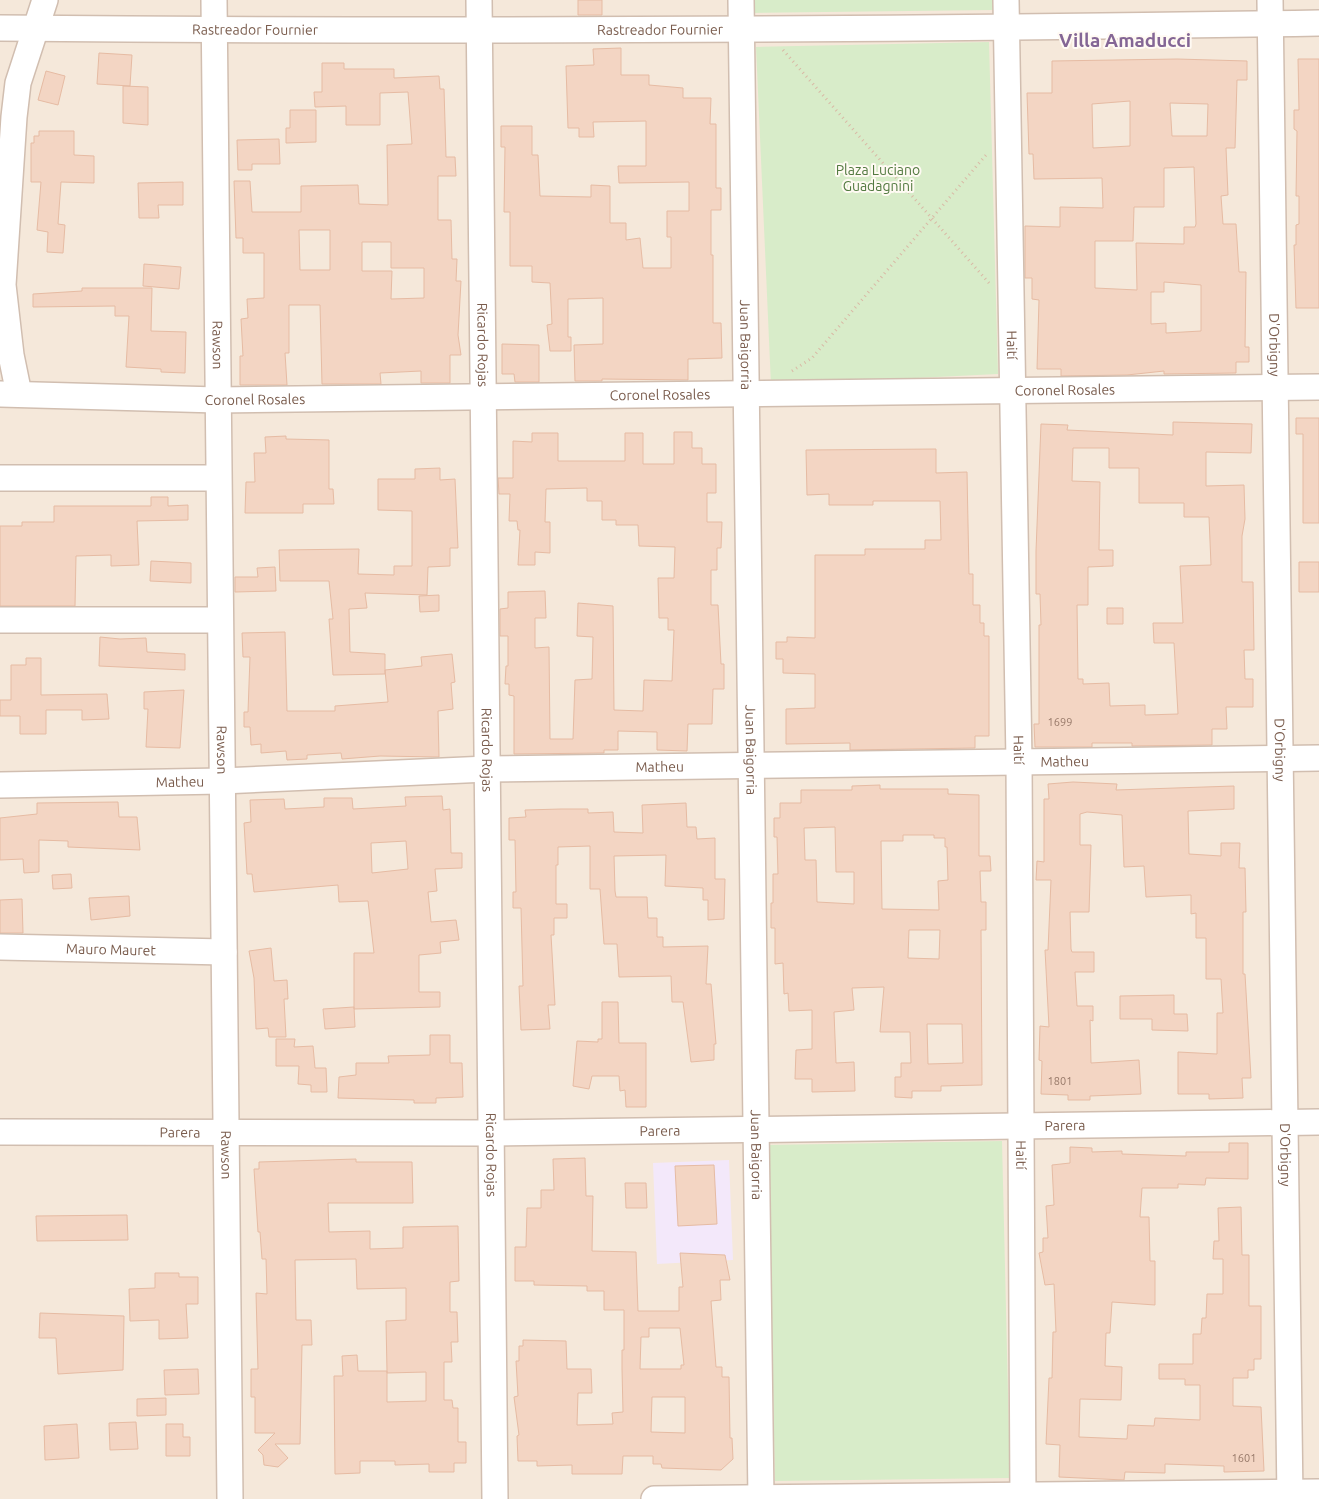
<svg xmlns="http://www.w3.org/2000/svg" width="1319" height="1499" font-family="Ubuntu,sans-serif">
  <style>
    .residential { fill: #f5e8da }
    .education { fill: #f3e8fa }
    .green { fill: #d8ecc9 }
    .building { fill: #f3d5c3; stroke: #e6bba3; fill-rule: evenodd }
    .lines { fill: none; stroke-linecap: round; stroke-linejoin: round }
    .minor-casing { stroke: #d1beb0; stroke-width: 28 }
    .path { stroke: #d9b8a5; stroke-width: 3; stroke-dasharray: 1 4; stroke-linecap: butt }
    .minor { stroke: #fff; stroke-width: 25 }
    .labels { text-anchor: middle; stroke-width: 4; stroke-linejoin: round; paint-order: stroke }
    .number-label { font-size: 11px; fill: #987a6a }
    .street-label { font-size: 14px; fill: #7a5c4d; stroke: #fffaf3 }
    .park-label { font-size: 14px; fill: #537a41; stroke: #fffaf3 }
    .district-label { font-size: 19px; font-weight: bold; fill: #846695; stroke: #fffaf3 }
  </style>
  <rect width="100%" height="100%" fill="#fdf6ec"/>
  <path class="residential" d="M0,0H1319V1499H0Z"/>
  <path class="education" d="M729,1160L733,1260L657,1264L653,1163Z"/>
  <path class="green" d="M751,0H993V10L751,13Z
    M989,42L998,374L771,385L756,47Z
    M1002,1141L1010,1478L775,1481L768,1145Z"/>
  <path class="building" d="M578,0H602V15H578Z
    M621,48V75H649V85L683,88V98H711L710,124H716V188H721V210H711V255H713V323H721L722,358L688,359V380L602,379V381H575L574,345L603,344V298L568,299V337H571V351H550L547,325L552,324L550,283L532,282V266H510V212H504L505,147H501V126H532V155H538L540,196L591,197V185L610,186V223H626V240L640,238L643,268H671V237H667V211H689V182L619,183L618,166H646V121L593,122L594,137H579V128H568L566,66L594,65L593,49Z
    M99,53L132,55L130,86L97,84Z
    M1177,59L1247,61V80H1237L1235,148H1226L1228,195L1221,196L1223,224H1236L1239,272H1246L1245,347H1249V362H1236V373L1164,374V371L1127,375L1061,376V369H1037L1039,300L1032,299V278H1025V226L1060,227V207L1103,208L1102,178L1034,179L1033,154H1029L1027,93H1052V61ZM1130,101V146L1093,148L1092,104ZM1170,103L1208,104L1207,136H1172ZM1194,167L1196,224L1195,227H1184V244L1136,243L1137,290L1095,288V241H1133L1134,207H1164V168ZM1164,282L1201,285V331L1166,333V323L1151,324V292H1164Z
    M1298,59H1319V308H1296L1294,245H1296V225L1299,224V196H1296L1297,131L1294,129V110H1299Z
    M322,63H344V69H394V78L439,76L440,89H444L446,157H455L456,176H438V220H451L452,259H457L456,281H461L458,335L461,355H450V383H421V371L380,373L381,384H322L320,305H289V353H285L287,385H240V356H243L241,319L248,318L247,299L264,298V253H243V238H236L234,181H250L252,212H301V186L358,185L359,204L388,205L387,145L412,144L408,92L380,93V125H346V106L315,107L314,92H322ZM299,230H330V270H300ZM362,242H391V268H424V298L391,299L392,271H362Z
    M46,71L65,76L58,105L38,100Z
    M123,86L148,87V125L123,123Z
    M290,110H316V142L286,143V128H290Z
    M39,131H74V155L94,156V183L61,182L58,224L65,225L63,253L47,252L48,232L37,230L41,182H31V143H34V136H39Z
    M279,139L280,164H252V170H238L237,140Z
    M183,182V205H158L159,218H139L138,183Z
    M144,264L181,267L179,289L143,286Z
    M82,288H152L151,331L186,332L185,373L161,372V369L126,367L129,316H115V306L33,307V294L82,291Z
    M502,344L539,345V382H515L514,374H502Z
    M1296,418H1319V523H1303V434H1296Z
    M1173,422L1252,424L1251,453L1206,452V486L1244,485L1245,519L1242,536V582H1253L1254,650H1244L1245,679H1253V707H1226L1227,729H1212V745L1132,746V743H1092V747H1035L1034,724H1039V625H1041L1040,594H1036V551L1041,424L1068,425L1067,430L1173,435ZM1073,448H1109V468H1139V503H1184V517H1209L1211,565L1180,566L1183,623H1153L1154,643H1174L1178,714L1145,715V705L1110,706L1109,683L1083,684V679H1078L1077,605H1088V567L1113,566V550H1099L1100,482L1072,481Z
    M674,432H692V448H702V464H716V493H707V522H722L721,548H717V570H711V605H718L721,664H724V689H713L712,724H688L687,751L657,750V732L618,731V750H604V753L514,754V696L509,695V684H505L506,666H508V636H500V609L508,608V592L545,591L546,618H535V648L549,647L550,739H573L575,680L592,679L593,637L577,636L578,603L613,606L614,710L643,711L644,680L672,681L674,630H668V618H659L658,578H674L675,547L639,546L638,525H616V520H602V501H587V488L546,489L545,522H550V553L535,552V565H518L520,530H518L517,521H509L510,494H499L498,478H513V441L532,442V433H558V461H625V433H643V464H674Z
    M286,436V439L329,440V489H333L334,504H303V513H245L246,482H255L254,453H266L265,437Z
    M936,449V473L967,472L969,574H973V605H980V623H984V636H989V736H975V748L850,750V743L786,744V709L815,708V674L783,673V659H776V642H787V637L815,638V555H865V549H925V540H941L940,501H873V505H829V494L807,495L806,450Z
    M440,468V480L455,479L458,548H450V566L428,567L427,595L365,593L367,608L349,609L350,652L385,654V674L333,675L329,619H333L329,581H280L279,550L359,549L358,574L394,575V566H412V511L378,510V479H415V469Z
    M151,497H168V506L188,505V520L137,521L139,565L111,566V555L76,556L75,606H0V526H22V522H54V506H151Z
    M151,561L191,563V583L150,581Z
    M1299,562H1319V592H1299Z
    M275,567L276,591L235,592V577H258L257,568Z
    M439,595V611L420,612L419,596Z
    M1107,608H1123V624H1107Z
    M285,632L287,711H335V706L388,702L385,670L422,666L421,657L452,654L455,682L451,683L453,709L438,711L439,757L380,756L342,759L341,753L307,755V759L287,760L286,751L261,753V744L251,745L250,727H244V712H248L250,657H243L242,633Z
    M100,637L120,639L146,638L147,652L185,654V670L99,666Z
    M26,658H41V695L107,694L109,719L82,720V710H46V734H20V716H0V700H11V665H26Z
    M184,690L180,748L146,747L148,709H144V692Z
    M1073,782L1117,784L1116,790L1234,786V809L1188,811L1189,854L1221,856V843H1240L1239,868H1245L1246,912H1243V974H1245L1251,1078H1242L1243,1098L1209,1099V1094H1178V1052L1217,1054V1013H1223L1221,979H1206V938H1196V913L1191,914V895L1146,897L1144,866L1124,867L1122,815L1087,812L1080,814V845H1091L1089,912H1070L1071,949L1072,952H1094V972H1075L1077,1006H1093V1021L1090,1020L1091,1063L1139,1060L1141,1094L1090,1096V1100H1068V1095L1041,1094L1042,1061L1039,1060L1040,1026L1049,1027L1045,950H1048L1051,880H1036L1037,861L1044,862V799H1049L1048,784Z
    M880,785V789H948V794L979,795V856H990L991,871H980L981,902H986V930H981L982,1085L941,1086V1091H912V1098L895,1097V1077H901V1063H911L910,1032H880L884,987L852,988L854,1010L834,1012L836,1063L854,1062L855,1091L812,1092V1079H795L796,1050L812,1049V1010L789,1011L788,993L784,994L783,963L775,964V928H771V903H773V874H778L777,837H774V818H780V803H801V790H852V786ZM835,827L836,872H854V904L817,902L816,860H805L804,828ZM903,835H934V838H945V847H947L948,880L938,881L939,910L882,909L881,841H903ZM909,930H940L939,959L908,958ZM927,1024H962L963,1063L928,1064Z
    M442,796L443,810L450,809L451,853H462V868L435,869L437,891L428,892L431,922L456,920L459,940L440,942L441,953L419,955V992H440V1007L354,1009V953H374L368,901L339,902L338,885L254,892L252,874H247L244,823L251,822L250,800L284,799L285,809L324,807V798H352L353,809L406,806L405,797ZM406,841L408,869L372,873L371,843Z
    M118,802L119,817H137L140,850L68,847V841L39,840V872L24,873L23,859L0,860V818L37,814V803Z
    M686,803L687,827H696L697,839L715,838V879H725L724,919L708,920V900H703V888L665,886L666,855L614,856L615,891L616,897H647L648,918H657V937H663V947L708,946L706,984H711L716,1044H714V1060L691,1062L683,1002H672L671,976L619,977L617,944H604L600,889H590V846L558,847V865H556V904H567V918H554V935H551L555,1005H548L550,1029L521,1030L519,986H523L521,908H513V892H516L515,840H509V818L526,817L525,810L561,809H588V813L613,812L614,832L643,833L642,805Z
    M71,874L72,888L53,889L52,875Z
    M129,896L130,916L91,920L89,898Z
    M22,899L23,933H0V900Z
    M271,948L274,981L287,980L288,999H284L286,1037H269L268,1028L256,1029L254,978L249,951Z
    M1174,995V1014H1187L1188,1031L1152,1030V1019H1120V996Z
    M602,1002H618L619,1043H646V1107H626L625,1090L620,1091L619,1076H592L589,1089L573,1086L577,1041L598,1042V1039H602Z
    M354,1007L355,1027L325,1029L323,1009Z
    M430,1035H450V1063H462L463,1097L436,1098V1103H414V1100L338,1098L339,1077L356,1075V1063H389L388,1056L430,1055Z
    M276,1039H295L294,1047L313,1046L315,1068H326L327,1092H311V1085L298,1084L299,1066H276Z
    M1229,1143H1248V1179L1206,1178L1205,1185L1178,1184V1188H1142L1140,1217H1149L1150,1261H1155V1305L1112,1302L1110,1333H1106L1105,1366L1122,1367L1121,1400L1080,1399L1079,1437L1127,1439L1128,1425L1154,1426L1155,1418L1200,1420V1385H1185V1379H1159V1364H1193V1334H1201L1202,1318H1206L1207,1294H1223V1259H1213L1214,1241H1219L1218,1208L1241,1207L1242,1255H1249V1306H1261V1359H1254V1370H1248V1378H1233V1406L1261,1407L1264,1471L1224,1472V1466L1165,1464V1473L1125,1472L1124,1480L1059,1477L1060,1445L1046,1444L1049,1378H1052L1053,1332H1056L1054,1284L1045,1285L1039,1253L1043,1252V1238H1048L1046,1206L1054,1205L1052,1165L1070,1163V1147L1092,1148V1152L1122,1151V1154L1186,1156V1152H1229Z
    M585,1158L586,1196H593L592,1251L636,1252L638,1311H679V1287H683L680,1253L725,1255L730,1280H720L721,1300L711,1301L716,1367H722V1377H729L730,1438H732L733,1459L721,1470L662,1468L661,1464H653V1456H623L622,1474H572V1465L537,1466V1461H518L517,1436L519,1435L514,1397L518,1396L516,1361H519V1346H523V1340L566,1341L567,1369H591L592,1393H578L577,1425L613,1424L612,1413L623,1412L622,1369V1350H624V1310H604V1291H587V1286L534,1285V1281H515V1247H526L527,1208H541V1190H554L553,1159ZM649,1328H680L684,1365H681V1369H640L641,1337H649ZM652,1397H685V1433L651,1432Z
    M356,1159V1162H412L413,1203H328L329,1232L370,1231V1249L403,1248V1227L458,1226L459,1281L450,1282V1312H457L458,1342H451L452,1362H444V1400H452L453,1408H458V1442H466V1463H454V1472H429V1464L395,1465V1461H360V1473L335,1474L334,1376H343L342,1356L357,1355L358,1371H387L386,1321L406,1320V1288L357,1289L356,1259L295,1260L296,1320H311L312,1345H302L300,1444H275L288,1458L278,1467L264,1465L263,1455L258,1450L275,1433H255V1397H251V1369H258L256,1293L267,1294L266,1259H262L260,1232H258L254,1169H259V1162ZM387,1371V1373L426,1372V1401L387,1402Z
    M714,1165L717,1224L678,1226L675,1166Z
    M625,1183H646L647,1208H626Z
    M127,1215L128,1240L37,1241L36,1216Z
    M155,1273H179V1277H198V1304H186L188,1338L159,1339V1320L130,1321L129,1289L155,1288Z
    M40,1313L124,1316L123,1370L58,1374L56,1338H39Z
    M198,1369L199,1394L165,1395L164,1370Z
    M166,1398V1415L137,1416V1399Z
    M136,1422L138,1449L110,1450L109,1423Z
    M77,1424L79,1458L45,1460L44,1426Z
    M166,1424H183V1437H190V1456H166Z"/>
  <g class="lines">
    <g class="minor-casing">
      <g id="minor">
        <path id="s1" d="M214,0L230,1499"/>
        <path id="s2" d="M479,0L495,1499"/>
        <path id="s3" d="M741,0L761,1499"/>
        <path id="s4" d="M1006,0L1019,761L1023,1499"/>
        <path id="s5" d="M1270,0L1290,1499"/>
        <path id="s6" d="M0,28C440,32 879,30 1319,23"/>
        <path id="s7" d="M0,394L217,400L1319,387"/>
        <path d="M19,394L11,355L3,285L14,117L18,83L45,0"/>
        <path d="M0,478H218"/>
        <path d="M0,620H220"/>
        <path id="s8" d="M0,785L222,781L487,769L1319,758"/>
        <path id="s9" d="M0,947L224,952"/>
        <path id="s10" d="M0,1132L490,1133L1319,1122"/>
        <path d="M654,1499L1319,1492"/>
      </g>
    </g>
    <path class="path" d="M783,50L989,283
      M792,371L812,358L986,155"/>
    <use href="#minor" class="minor"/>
  </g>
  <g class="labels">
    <g class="number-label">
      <text x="1060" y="726">1699</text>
      <text x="1060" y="1085">1801</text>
      <text x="1244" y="1462">1601</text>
    </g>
    <g class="street-label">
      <text dy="5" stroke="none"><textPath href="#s6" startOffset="660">Rastreador Fournier</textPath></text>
      <text dy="5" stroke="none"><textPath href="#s6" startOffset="255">Rastreador Fournier</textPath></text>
      <text dy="5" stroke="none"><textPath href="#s1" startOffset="345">Rawson</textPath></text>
      <text dy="5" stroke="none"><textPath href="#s2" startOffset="345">Ricardo Rojas</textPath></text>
      <text dy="5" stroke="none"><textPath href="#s3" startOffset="345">Juan Baigorria</textPath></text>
      <text dy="5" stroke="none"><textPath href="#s4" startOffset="345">Haití</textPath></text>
      <text dy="5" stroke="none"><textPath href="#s5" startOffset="345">D'Orbigny</textPath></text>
      <text dy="5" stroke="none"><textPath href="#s7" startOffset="1065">Coronel Rosales</textPath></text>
      <text dy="5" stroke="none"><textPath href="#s7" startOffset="660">Coronel Rosales</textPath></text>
      <text dy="5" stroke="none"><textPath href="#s7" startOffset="255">Coronel Rosales</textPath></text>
      <text dy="5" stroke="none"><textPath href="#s4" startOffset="750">Haití</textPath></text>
      <text dy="5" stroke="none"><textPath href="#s1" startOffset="750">Rawson</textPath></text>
      <text dy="5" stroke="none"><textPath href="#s2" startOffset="750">Ricardo Rojas</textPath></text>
      <text dy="5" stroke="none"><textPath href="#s3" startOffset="750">Juan Baigorria</textPath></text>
      <text dy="5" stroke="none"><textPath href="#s5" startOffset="750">D'Orbigny</textPath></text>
      <text dy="5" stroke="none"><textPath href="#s8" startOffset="1065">Matheu</textPath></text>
      <text dy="5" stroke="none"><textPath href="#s8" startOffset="660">Matheu</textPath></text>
      <text dy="5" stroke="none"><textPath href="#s8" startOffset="180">Matheu</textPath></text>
      <text dy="5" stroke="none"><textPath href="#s9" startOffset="111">Mauro Mauret</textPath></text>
      <text dy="5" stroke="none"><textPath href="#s10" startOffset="1065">Parera</textPath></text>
      <text dy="5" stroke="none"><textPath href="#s10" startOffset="660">Parera</textPath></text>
      <text dy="5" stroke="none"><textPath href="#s10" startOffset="180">Parera</textPath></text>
      <text dy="5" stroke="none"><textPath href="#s1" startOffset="1155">Rawson</textPath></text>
      <text dy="5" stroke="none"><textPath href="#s2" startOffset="1155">Ricardo Rojas</textPath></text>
      <text dy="5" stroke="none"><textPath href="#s3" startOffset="1155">Juan Baigorria</textPath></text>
      <text dy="5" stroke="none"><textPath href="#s4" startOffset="1155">Haití</textPath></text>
      <text dy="5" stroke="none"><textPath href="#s5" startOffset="1155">D'Orbigny</textPath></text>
    </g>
    <g class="park-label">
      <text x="878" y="175">Plaza Luciano<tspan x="878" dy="16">Guadagnini</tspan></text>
    </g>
    <g class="district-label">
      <text x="1125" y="47">Villa Amaducci</text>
    </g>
  </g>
</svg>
